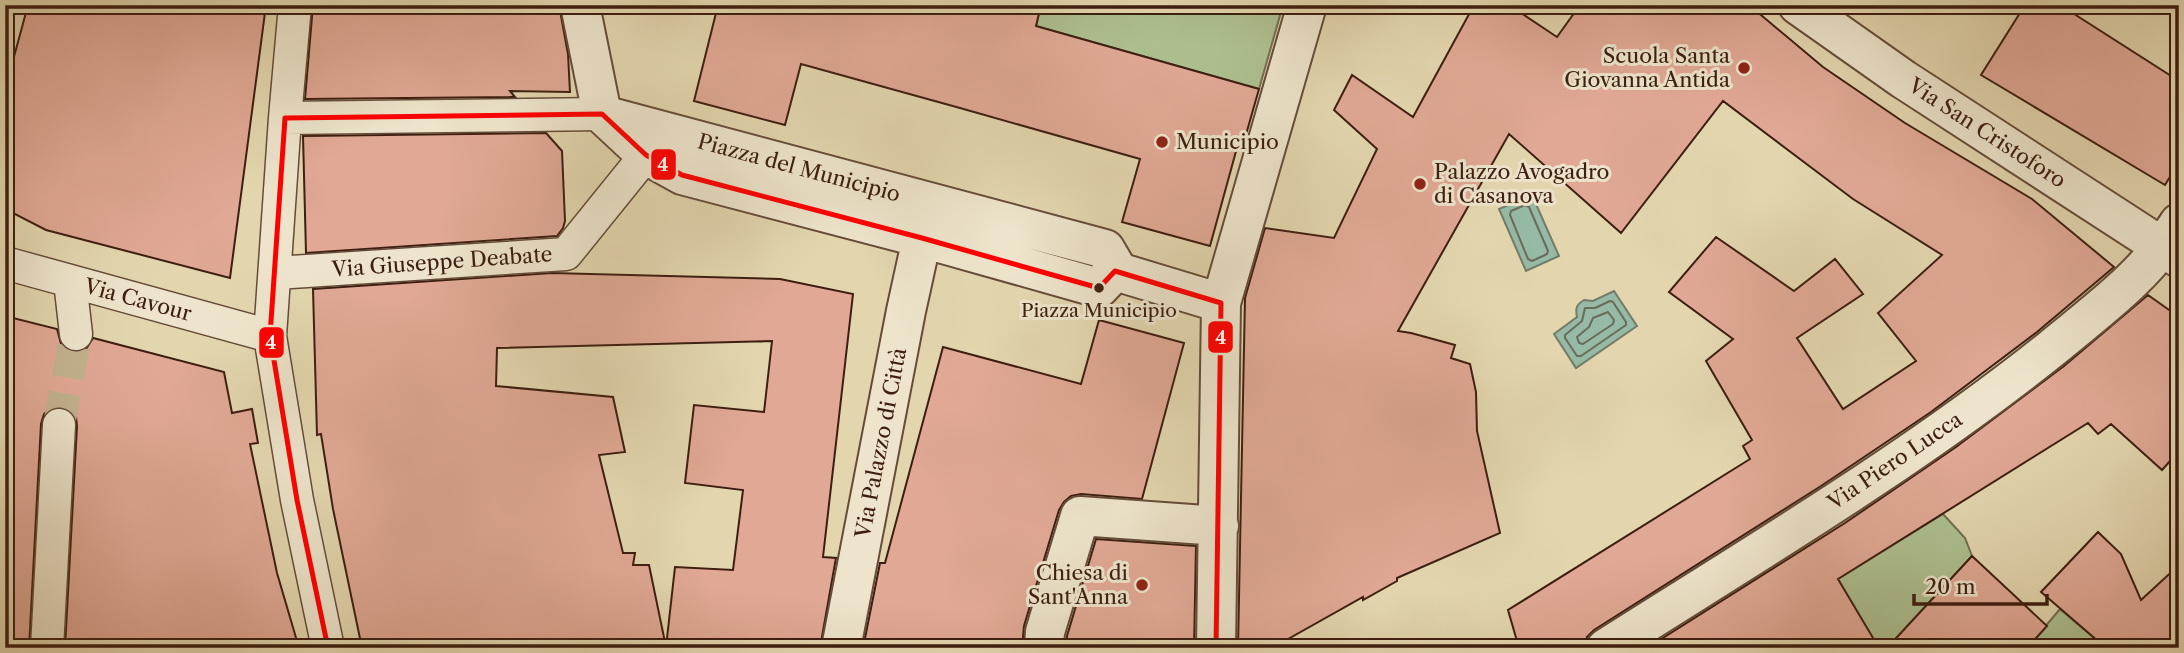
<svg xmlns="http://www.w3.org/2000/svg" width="2184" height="653" font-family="'Libre Caslon Text',serif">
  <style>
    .green { fill: #adbf90; stroke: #756e50; stroke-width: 2 }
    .water { fill: #96baa5; stroke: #727c69; stroke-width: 2 }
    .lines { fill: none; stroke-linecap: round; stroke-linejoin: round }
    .shore { stroke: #6a6c5a; stroke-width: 2 }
    .building { fill: #e0a895; stroke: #3d1e10; stroke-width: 2; fill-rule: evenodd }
    .pedestrian-tunnel { stroke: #c2b18f; stroke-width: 32; stroke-dasharray: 32 16; stroke-linecap: butt }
    .pedestrian-casing { stroke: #664c38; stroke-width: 35 }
    .minor-casing { stroke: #664c38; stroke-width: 42 }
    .pedestrian { stroke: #ede4cb; stroke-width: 32 }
    .minor { stroke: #ede4cb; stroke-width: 38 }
    .bus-1-casing { stroke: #ede4cb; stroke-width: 10 }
    .bus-1 { stroke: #f00; stroke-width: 5 }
    .poi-dot { fill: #8f2418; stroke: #ede4cb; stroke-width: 2.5 }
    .bus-dot { fill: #3d1e10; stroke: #ede4cb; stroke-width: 2.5 }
    .labels { text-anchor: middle; stroke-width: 6; stroke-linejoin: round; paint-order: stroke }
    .bus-label { font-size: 19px; fill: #3d1e10; stroke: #ede4cb }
    .poi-label { font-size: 21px; fill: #3d1e10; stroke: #ede4cb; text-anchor: end }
    .street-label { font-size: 21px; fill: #3d1e10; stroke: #ede4cb }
    .line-badge { stroke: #ede4cb; stroke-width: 2.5 }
    .badge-label { font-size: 19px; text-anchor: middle; font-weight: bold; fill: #fff }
  </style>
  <rect width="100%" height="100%" fill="#e3d6af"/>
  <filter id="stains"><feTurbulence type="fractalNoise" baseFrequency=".00286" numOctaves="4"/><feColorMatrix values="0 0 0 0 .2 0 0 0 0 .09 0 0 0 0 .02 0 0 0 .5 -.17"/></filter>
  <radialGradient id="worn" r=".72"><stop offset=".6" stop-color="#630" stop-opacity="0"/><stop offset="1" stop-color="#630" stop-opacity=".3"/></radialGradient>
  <path class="green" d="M1041,5H1283L1259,89L1036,26Z
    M1943,514L1965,538L1972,556L1887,648H1804L1838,579Z
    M2060,609L2106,648H2027Z"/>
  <path class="water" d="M1532,195L1559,256L1526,271L1499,209Z
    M1614,291L1637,326L1576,368L1554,334L1577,317C1575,308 1577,304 1584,300L1593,301Z"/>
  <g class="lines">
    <path class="shore" d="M1525,205L1529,207L1548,251L1547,254L1532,261L1528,259L1510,215L1511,211Z
      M1610,301L1613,302L1626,322V325L1581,356H1577L1565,338V335L1582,321L1585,308H1595Z
      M1608,312L1614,320L1613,324L1583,344L1579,343L1577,337L1589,327L1593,318Z"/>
  </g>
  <path class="building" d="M28,5H266L230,278L46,230L5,209V90Z
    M313,5H559L568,54L570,92L510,91L515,97L305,99Z
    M718,5H1041L1036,26L1259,89L1243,145L1238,144L1210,246L1122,222L1140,159L960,108L801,64L785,125L694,101Z
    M1474,5H1509L1557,37L1580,5H1749L1823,67L1905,123L2032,199L2114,267L2037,332L1931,412L1821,486L1594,630L1587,637L1584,648H1519L1508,610L1750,459L1743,446L1752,440L1706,361L1733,339L1669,292L1716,237L1794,291L1835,259L1863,294L1797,338L1843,409L1916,361L1878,313L1942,255L1853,199L1723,101L1621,233L1509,134L1398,331L1411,333L1455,345L1451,358L1470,364L1476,392L1477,431L1500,533L1397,578V581L1363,600V597L1272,648H1238L1245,298L1265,228L1334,238L1377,149L1334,110L1352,75L1413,117Z
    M2025,5H2060L2179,81V162L2165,185L1981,75Z
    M546,133L562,151L565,221L563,228L557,236L306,253L303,136Z
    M552,273L780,279L853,294L823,557L836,558L820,648H362L333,509L321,434L317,435L313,289ZM772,341L764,412L694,405L685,483L743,490L733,570L675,567L666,647L649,565H633L635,553H623L599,455L625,452L613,397L496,386L497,348Z
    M2148,295L2179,317V451L2162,470L2111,424L2098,434L2088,423L1838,579L1879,648H1647L1845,523L1956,447L2064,366Z
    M5,316L57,329L61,344L69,351L79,352L86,349L93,338L224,372L232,413L252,409L258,443L250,444L277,573L299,648H65L77,426L76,417L70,410L59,407L51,408L44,414L41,424L29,648H5Z
    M1099,320L1184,343L1142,499L1081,494L1071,496L1064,502L1059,510L1024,626L1022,648H863L880,563H885L943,347L1081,384Z
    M2098,532L2121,554L2141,600L2179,565V648H2106L2041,592Z
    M1096,539L1196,546L1194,648H1066L1067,636Z
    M1972,556L2047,626L2027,648H1887Z"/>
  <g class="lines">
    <path class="pedestrian-tunnel" d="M59,425L76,334"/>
    <g class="pedestrian-casing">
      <path id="pedestrian" d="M295,5L285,118L270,336L297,500L328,648
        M285,118L602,114
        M5,263L270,336
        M276,273L566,254L646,155
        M70,281L76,334
        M47,648L59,425"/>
    </g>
    <g class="minor-casing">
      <path id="minor" d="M580,5L602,114
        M1798,5L1903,79L2179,258
        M602,114L646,155L682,175L922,238L1099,288L1115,271
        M607,116L1105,249L1115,266V271
        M1115,271L1221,303
        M841,648L906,311L922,238
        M1044,648L1045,632L1080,516L1219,526
        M1216,648L1221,303L1307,5
        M1606,648C1757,552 1911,461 2051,349C2099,309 2145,277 2179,223"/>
    </g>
    <use href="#pedestrian" class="pedestrian"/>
    <use href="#minor" class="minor"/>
    <g class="bus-1-casing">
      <path id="bus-1" d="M328,648L297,500L270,336L285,118L602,114L646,155L682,175L922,238L1099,288L1115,271L1221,303L1216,648"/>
    </g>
    <use href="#bus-1" class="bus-1"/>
  </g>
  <g class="poi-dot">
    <circle cx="1744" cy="68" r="7"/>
    <circle cx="1162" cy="142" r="7"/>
    <circle cx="1420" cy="184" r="7"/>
    <circle cx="1142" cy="585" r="7"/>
  </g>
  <circle class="bus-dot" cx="1099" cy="288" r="6"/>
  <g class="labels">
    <g class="bus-label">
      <text x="1099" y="317">Piazza Municipio</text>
    </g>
    <g class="poi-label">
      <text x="1730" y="63">Scuola Santa<tspan x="1730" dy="24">Giovanna Antida</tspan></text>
      <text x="1176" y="149" text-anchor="start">Municipio</text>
      <text x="1434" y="179" text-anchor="start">Palazzo Avogadro<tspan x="1434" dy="24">di Casanova</tspan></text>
      <text x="1128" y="580">Chiesa di<tspan x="1128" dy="24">Sant'Anna</tspan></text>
    </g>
    <g class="street-label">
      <text transform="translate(1987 133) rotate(33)" y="7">Via San Cristoforo</text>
      <text transform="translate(799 168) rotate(15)" y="7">Piazza del Municipio</text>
      <text transform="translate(442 262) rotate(-4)" y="7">Via Giuseppe Deabate</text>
      <text transform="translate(138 300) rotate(15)" y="7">Via Cavour</text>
      <text transform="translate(881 443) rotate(-79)" y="7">Via Palazzo di Città</text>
      <text transform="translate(1895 461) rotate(-34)" y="7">Via Piero Lucca</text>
    </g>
  </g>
  <g class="line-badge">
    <rect x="650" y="148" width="27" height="33" rx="7" fill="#f00"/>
    <rect x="1207" y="320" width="27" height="34" rx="7" fill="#f00"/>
    <rect x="258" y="326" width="27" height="33" rx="7" fill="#f00"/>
  </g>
  <g class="badge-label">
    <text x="663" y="171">4</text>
    <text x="1221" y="344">4</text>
    <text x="271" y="349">4</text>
  </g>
  <rect width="2184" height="653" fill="none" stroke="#e3d6af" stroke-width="28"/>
  <rect x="7" y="7" width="2170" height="639" fill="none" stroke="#3d1e10" stroke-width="3.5"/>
  <rect x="14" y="14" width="2156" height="625" fill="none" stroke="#3d1e10" stroke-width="2"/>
  <path d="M1914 594v10h133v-10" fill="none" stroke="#3d1e10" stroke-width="3.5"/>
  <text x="1925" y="594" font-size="21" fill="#3d1e10" stroke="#ede4cb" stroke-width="5" paint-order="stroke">20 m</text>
  <rect width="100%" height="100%" filter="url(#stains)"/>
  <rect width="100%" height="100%" fill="url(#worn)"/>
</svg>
